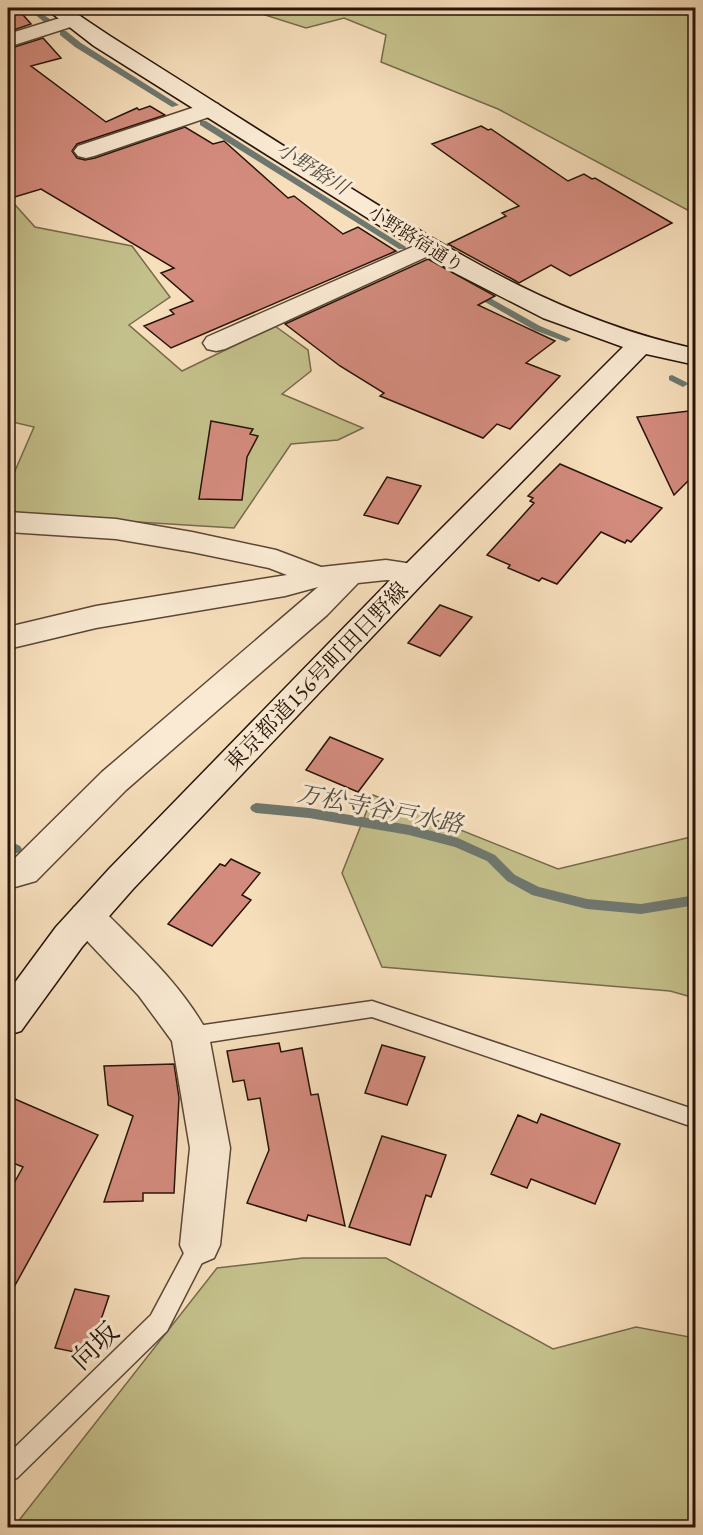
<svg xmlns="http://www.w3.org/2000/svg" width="703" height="1535" font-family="'EB Garamond','Noto Serif JP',serif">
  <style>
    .green { fill: #c4c08b; stroke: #766a4a; stroke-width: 1.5 }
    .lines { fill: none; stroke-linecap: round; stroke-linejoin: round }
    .stream { fill: #6e7870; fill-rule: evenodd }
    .building { fill: #d38b7d; stroke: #271308; stroke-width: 1.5 }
    .lane-casing { stroke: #5b4635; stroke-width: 3 }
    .street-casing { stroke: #5b4635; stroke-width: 3 }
    .secondary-casing { stroke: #271308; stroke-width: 3 }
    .lane { fill: #faead3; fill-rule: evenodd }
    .street { fill: #faead3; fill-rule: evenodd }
    .secondary { fill: #faead3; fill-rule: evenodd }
    .labels { text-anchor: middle; stroke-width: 6; stroke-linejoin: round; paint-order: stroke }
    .far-street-label { font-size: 18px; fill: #271308; stroke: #faead3 }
    .far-water-label { font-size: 20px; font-style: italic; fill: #514e45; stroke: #faead3 }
    .street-label { font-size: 22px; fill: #271308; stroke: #faead3 }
    .water-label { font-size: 24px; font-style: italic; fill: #514e45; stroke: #faead3 }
    .near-street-label { font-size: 27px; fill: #271308; stroke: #faead3 }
  </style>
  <rect width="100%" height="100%" fill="#f7dfbc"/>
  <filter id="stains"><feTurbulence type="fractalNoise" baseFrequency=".00333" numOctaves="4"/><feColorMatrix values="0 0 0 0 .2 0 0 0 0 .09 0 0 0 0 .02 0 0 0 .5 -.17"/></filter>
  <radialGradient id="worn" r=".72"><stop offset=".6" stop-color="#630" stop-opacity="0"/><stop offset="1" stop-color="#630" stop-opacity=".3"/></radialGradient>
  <path class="green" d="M243,8H695V214L498,109L381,62L386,35L344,18L306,28Z
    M8,197L35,227L132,246L170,297L129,325L182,371L275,326L308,350L311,371L282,394L363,428L338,440L291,444L234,528L8,514V487L34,427L8,421Z
    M373,795L558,869L695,836V998L670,991L382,967L342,873Z
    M303,1258H386L553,1349L636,1327L695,1338V1527L13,1528L217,1268Z"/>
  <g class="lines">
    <path class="stream" d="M27,8H34L51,20L44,22Z
      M60,31H66L81,43L179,105L172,107L75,47L60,35Z
      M200,121H206L406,247L405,249H399L200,125Z
      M474,289L540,326L571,339L566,342L534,330L471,294V290Z
      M672,375L686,382L688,384L683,387L669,380V376Z
      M256,803L309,808L409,825L458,838L495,855L515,875L539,887L587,899L641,904L696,895V905L641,914L587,909L532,895L507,881L487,861L455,847L409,835L309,818L256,813L252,811L250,808L252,805Z
      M16,844L20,846L22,849L20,852L8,856V846Z"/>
  </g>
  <path class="building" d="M8,8H17L31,24L8,32Z
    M43,38L61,58L31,66L106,122L137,108L139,110L150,106L165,115L77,144L72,151L77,158L85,160L95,158L185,127L213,144L224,141L288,198L294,196L343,234L358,227L396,251L171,348L144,326L174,314L170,310L193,301L161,273L174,268L41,189L8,199V49Z
    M481,126L488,130L491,129L568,181L584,174L592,179L595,178L672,223L570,276L551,265L519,283L514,280L448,244L506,216L502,213L519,206L432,144Z
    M428,259L495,296L478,305L555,341L526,363L560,376L510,429L497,424L483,438L380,396L384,393L340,366L285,324Z
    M689,411L696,424V473L674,495L637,417Z
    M211,421L253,429L250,434L258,436L247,457L242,500L199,499Z
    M560,464L662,508L631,542L627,540L625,543L601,532L557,584L542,578L539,581L508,568L510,565L487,555L534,503L530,501L533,498L528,496Z
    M387,477L421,486L398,524L364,515Z
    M440,605L472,617L440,656L408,643Z
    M330,737L383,759L358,792L306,770Z
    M231,859L260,873L242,895L251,900L212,946L168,924L220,864L225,866Z
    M279,1043L281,1052L302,1048L311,1095L318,1094L345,1226L308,1215L306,1221L247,1203L269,1150L260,1098L248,1100L244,1080L233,1082L227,1051Z
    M382,1045L425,1057L407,1105L365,1093Z
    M174,1064L179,1098L174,1193H143V1201L104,1202L133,1116L108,1105L104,1066Z
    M8,1096L98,1135L8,1298V1194L23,1167L8,1161Z
    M541,1114L620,1144L595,1204L531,1179L527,1188L491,1174L518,1115L537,1123Z
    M382,1136L446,1155L431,1197L426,1195L410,1245L349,1227Z
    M75,1289L109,1296L89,1355L55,1348Z"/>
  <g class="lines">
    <g class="lane-casing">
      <path id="lane" d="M372,1001L696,1110V1128L372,1017L190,1045L183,1042L180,1036L183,1030L190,1027Z
        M200,1235L208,1238L211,1245L167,1331L17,1478L8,1482V1454L151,1315L192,1238Z"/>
    </g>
    <g class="street-casing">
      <path id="street" d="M73,14L80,16L84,20L80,24L8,47V34Z
        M210,102L218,104L221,109L218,114L94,156L86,158L78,156L74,151L78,146Z
        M428,240L437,242L440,247L437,252L225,349L216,351L207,349L203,343L207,337Z
        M8,512L116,519L192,532L276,550L321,567L386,560L426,566L430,573L426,580L415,583L386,580L358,583L327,615L126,790L36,881L8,889V862L13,860L102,772L318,587L285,596L96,628L8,649V627L96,606L287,575L269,568L192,552L116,539L8,532Z
        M87,903L100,907C138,946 184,986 209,1036L230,1148L220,1245L214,1258L200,1264L186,1258L180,1245L190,1148L172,1041L139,996L74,927L69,917L74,907Z"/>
    </g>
    <g class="secondary-casing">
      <path id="secondary" d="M45,8H68L110,36C188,85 266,135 344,184C460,256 560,319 696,349V365L646,354L426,580L133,889L82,947L21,1031L8,1035V992L56,927L109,869L404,566L623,347L543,318L455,273L94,46Z"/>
    </g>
    <use href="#lane" class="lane"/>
    <use href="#street" class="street"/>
    <use href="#secondary" class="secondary"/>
  </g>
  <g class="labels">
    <g class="far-street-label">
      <text transform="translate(416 239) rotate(32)" y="6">小野路宿通り</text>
    </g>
    <g class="far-water-label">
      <text transform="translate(313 168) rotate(32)" y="7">小野路川</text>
    </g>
    <g class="street-label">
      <text transform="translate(316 676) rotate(-46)" y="8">東京都道156号町田日野線</text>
    </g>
    <g class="water-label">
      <text transform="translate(380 809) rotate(11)" y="8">万松寺谷戸水路</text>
    </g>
    <g class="near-street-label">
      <text transform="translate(95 1346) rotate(-44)" y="9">向坂</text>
    </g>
  </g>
  <rect width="703" height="1535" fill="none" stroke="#f7dfbc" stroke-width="30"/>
  <rect x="9" y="9" width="685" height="1517" fill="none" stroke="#271308" stroke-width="3"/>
  <rect x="15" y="15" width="673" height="1505" fill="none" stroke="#271308" stroke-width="1.5"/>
  <rect width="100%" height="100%" filter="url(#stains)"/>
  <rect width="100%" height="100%" fill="url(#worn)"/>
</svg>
